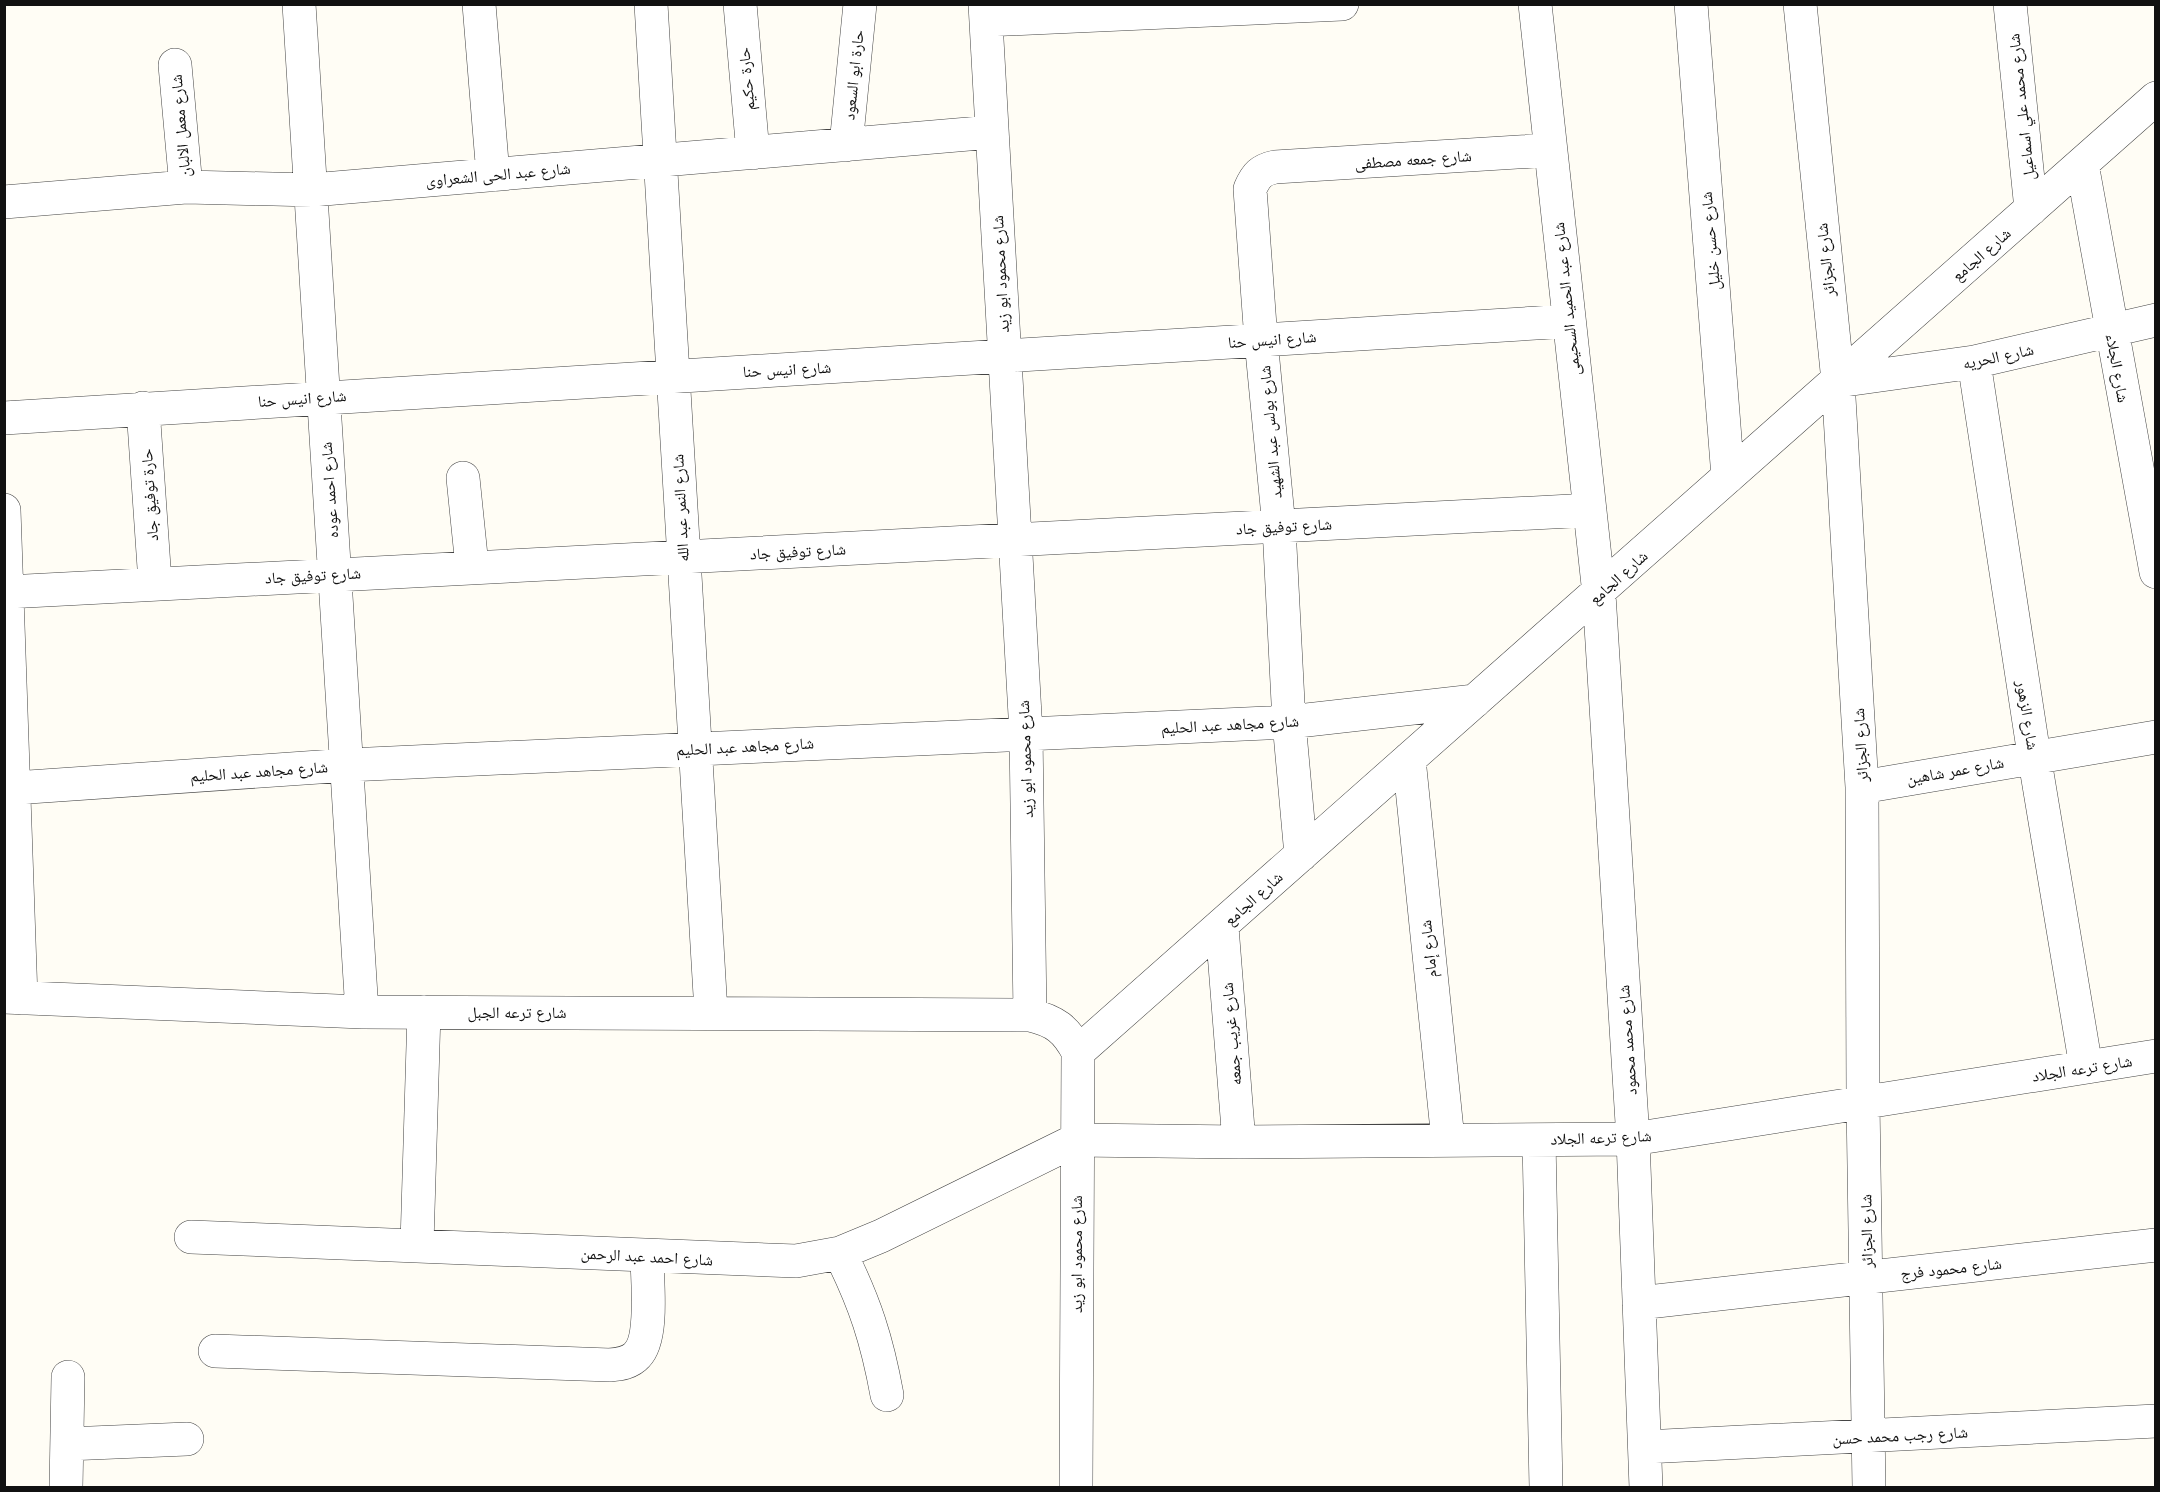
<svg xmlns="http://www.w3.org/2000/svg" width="2160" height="1492" font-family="'Libre Baskerville','Noto Naskh Arabic',serif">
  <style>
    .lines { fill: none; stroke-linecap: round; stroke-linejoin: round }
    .street-casing { stroke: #444; stroke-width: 34 }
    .street { stroke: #fff; stroke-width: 33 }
    .labels { text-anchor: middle; stroke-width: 6; stroke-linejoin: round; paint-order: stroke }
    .street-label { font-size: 16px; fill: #111; stroke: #fff }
  </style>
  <rect width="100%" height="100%" fill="#fffdf5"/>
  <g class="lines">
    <g class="street-casing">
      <path id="street" d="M299,4L362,1012
        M479,4L493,175
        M651,4L711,1012
        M740,4L753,153
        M985,4L1026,733L1030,1015C1055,1021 1066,1029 1078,1052L1076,1488
        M1535,4L1599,594L1633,1139L1646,1488
        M1691,4L1728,477
        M1800,4L1838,381L1862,787L1863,1102L1869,1488
        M2010,4L2031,209
        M986,20L1342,4
        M175,65L186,187
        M846,145L860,4
        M2082,164L2156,572
        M4,202L186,187L312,190L992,132
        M1974,362L2034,755L2086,1067
        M1838,381L1974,362L2156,320
        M143,408L155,582
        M4,418L1569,321
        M463,478L472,566
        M4,510L21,998
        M7,592L1590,510
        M1409,759L1448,1140
        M1862,787L2156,737
        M14,788L348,765L1289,722L1475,701
        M1301,855L1289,722L1279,527L1261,340L1250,189C1256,175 1261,170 1275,167L1550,150
        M1222,927L1239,1142
        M4,997L362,1012L1030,1015
        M1078,1052L2156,98
        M1539,1140L1546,1488
        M191,1237L796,1261L840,1253L881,1236L1076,1140L1239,1142L1633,1139L2156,1056
        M417,1244L424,1012
        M840,1253C865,1303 877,1340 887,1395
        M1639,1303L2156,1245
        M215,1351L610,1365C620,1364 630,1363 637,1355C654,1338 647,1280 647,1256
        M67,1444L187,1439
        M1645,1447L2156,1421
        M66,1488L68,1377"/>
    </g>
    <use href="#street" class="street"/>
  </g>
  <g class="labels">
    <g class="street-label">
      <text transform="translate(853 75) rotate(-84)" y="6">حارة ابو السعود</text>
      <text transform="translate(746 79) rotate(-95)" y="6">حارة حكيم</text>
      <text transform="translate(2021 107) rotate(-96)" y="6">شارع محمد علي اسماعيل</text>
      <text transform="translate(180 126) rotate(-95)" y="6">شارع معمل الالبان</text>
      <text transform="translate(1413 159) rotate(-4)" y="6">شارع جمعه مصطفى</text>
      <text transform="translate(498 174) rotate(-5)" y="6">شارع عبد الحى الشعراوى</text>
      <text transform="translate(1710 241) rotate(-95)" y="6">شارع حسن خليل</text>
      <text transform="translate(1981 254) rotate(-41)" y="6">شارع الجامع</text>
      <text transform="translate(1825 260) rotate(-96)" y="6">شارع الجزائر</text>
      <text transform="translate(1000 274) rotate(-93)" y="6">شارع محمود ابو زيد</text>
      <text transform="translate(1566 299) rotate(-96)" y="6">شارع عبد الحميد السحيمى</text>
      <text transform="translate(1272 339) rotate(-4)" y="6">شارع انيس حنا</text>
      <text transform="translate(1998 356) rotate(-12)" y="6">شارع الحريه</text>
      <text transform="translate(2118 368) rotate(80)" y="6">شارع الجلاء</text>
      <text transform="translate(787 369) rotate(-3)" y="6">شارع انيس حنا</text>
      <text transform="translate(302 398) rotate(-4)" y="6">شارع انيس حنا</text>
      <text transform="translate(1270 432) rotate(-95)" y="6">شارع بولس عبد الشهيد</text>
      <text transform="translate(329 490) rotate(-94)" y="6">شارع احمد عوده</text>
      <text transform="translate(149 495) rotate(-94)" y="6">حارة توفيق جاد</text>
      <text transform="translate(680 508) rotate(-93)" y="6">شارع النمر عبد الله</text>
      <text transform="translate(1284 526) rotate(-3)" y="6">شارع توفيق جاد</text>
      <text transform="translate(798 551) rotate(-3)" y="6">شارع توفيق جاد</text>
      <text transform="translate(313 575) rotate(-3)" y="6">شارع توفيق جاد</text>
      <text transform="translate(1618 577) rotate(-42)" y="6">شارع الجامع</text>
      <text transform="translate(2028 715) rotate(81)" y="6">شارع الزهور</text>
      <text transform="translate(1230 724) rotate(-3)" y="6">شارع مجاهد عبد الحليم</text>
      <text transform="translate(1860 745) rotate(-93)" y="6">شارع الجزائر</text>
      <text transform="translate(745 746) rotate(-3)" y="6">شارع مجاهد عبد الحليم</text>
      <text transform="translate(1025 759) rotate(-92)" y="6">شارع محمود ابو زيد</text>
      <text transform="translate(1955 770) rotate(-10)" y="6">شارع عمر شاهين</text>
      <text transform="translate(259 771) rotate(-4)" y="6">شارع مجاهد عبد الحليم</text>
      <text transform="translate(1253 898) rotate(-42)" y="6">شارع الجامع</text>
      <text transform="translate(1428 949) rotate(-96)" y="6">شارع إمام</text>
      <text x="517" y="1018">شارع ترعه الجبل</text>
      <text transform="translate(1231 1034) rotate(-95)" y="6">شارع غريب جمعه</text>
      <text transform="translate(1627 1040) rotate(-94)" y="6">شارع محمد محمود</text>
      <text transform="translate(2082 1068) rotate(-9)" y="6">شارع ترعه الجلاد</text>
      <text transform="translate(1601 1137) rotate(-2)" y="6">شارع ترعه الجلاد</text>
      <text transform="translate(1866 1231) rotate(-91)" y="6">شارع الجزائر</text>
      <text transform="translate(1076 1254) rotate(-90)" y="6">شارع محمود ابو زيد</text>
      <text transform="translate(647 1256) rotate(3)" y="6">شارع احمد عبد الرحمن</text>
      <text transform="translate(1951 1268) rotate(-6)" y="6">شارع محمود فرج</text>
      <text transform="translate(1900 1435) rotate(-3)" y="6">شارع رجب محمد حسن</text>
    </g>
  </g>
  <rect width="2160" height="1492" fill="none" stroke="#111111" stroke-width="12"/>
</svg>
